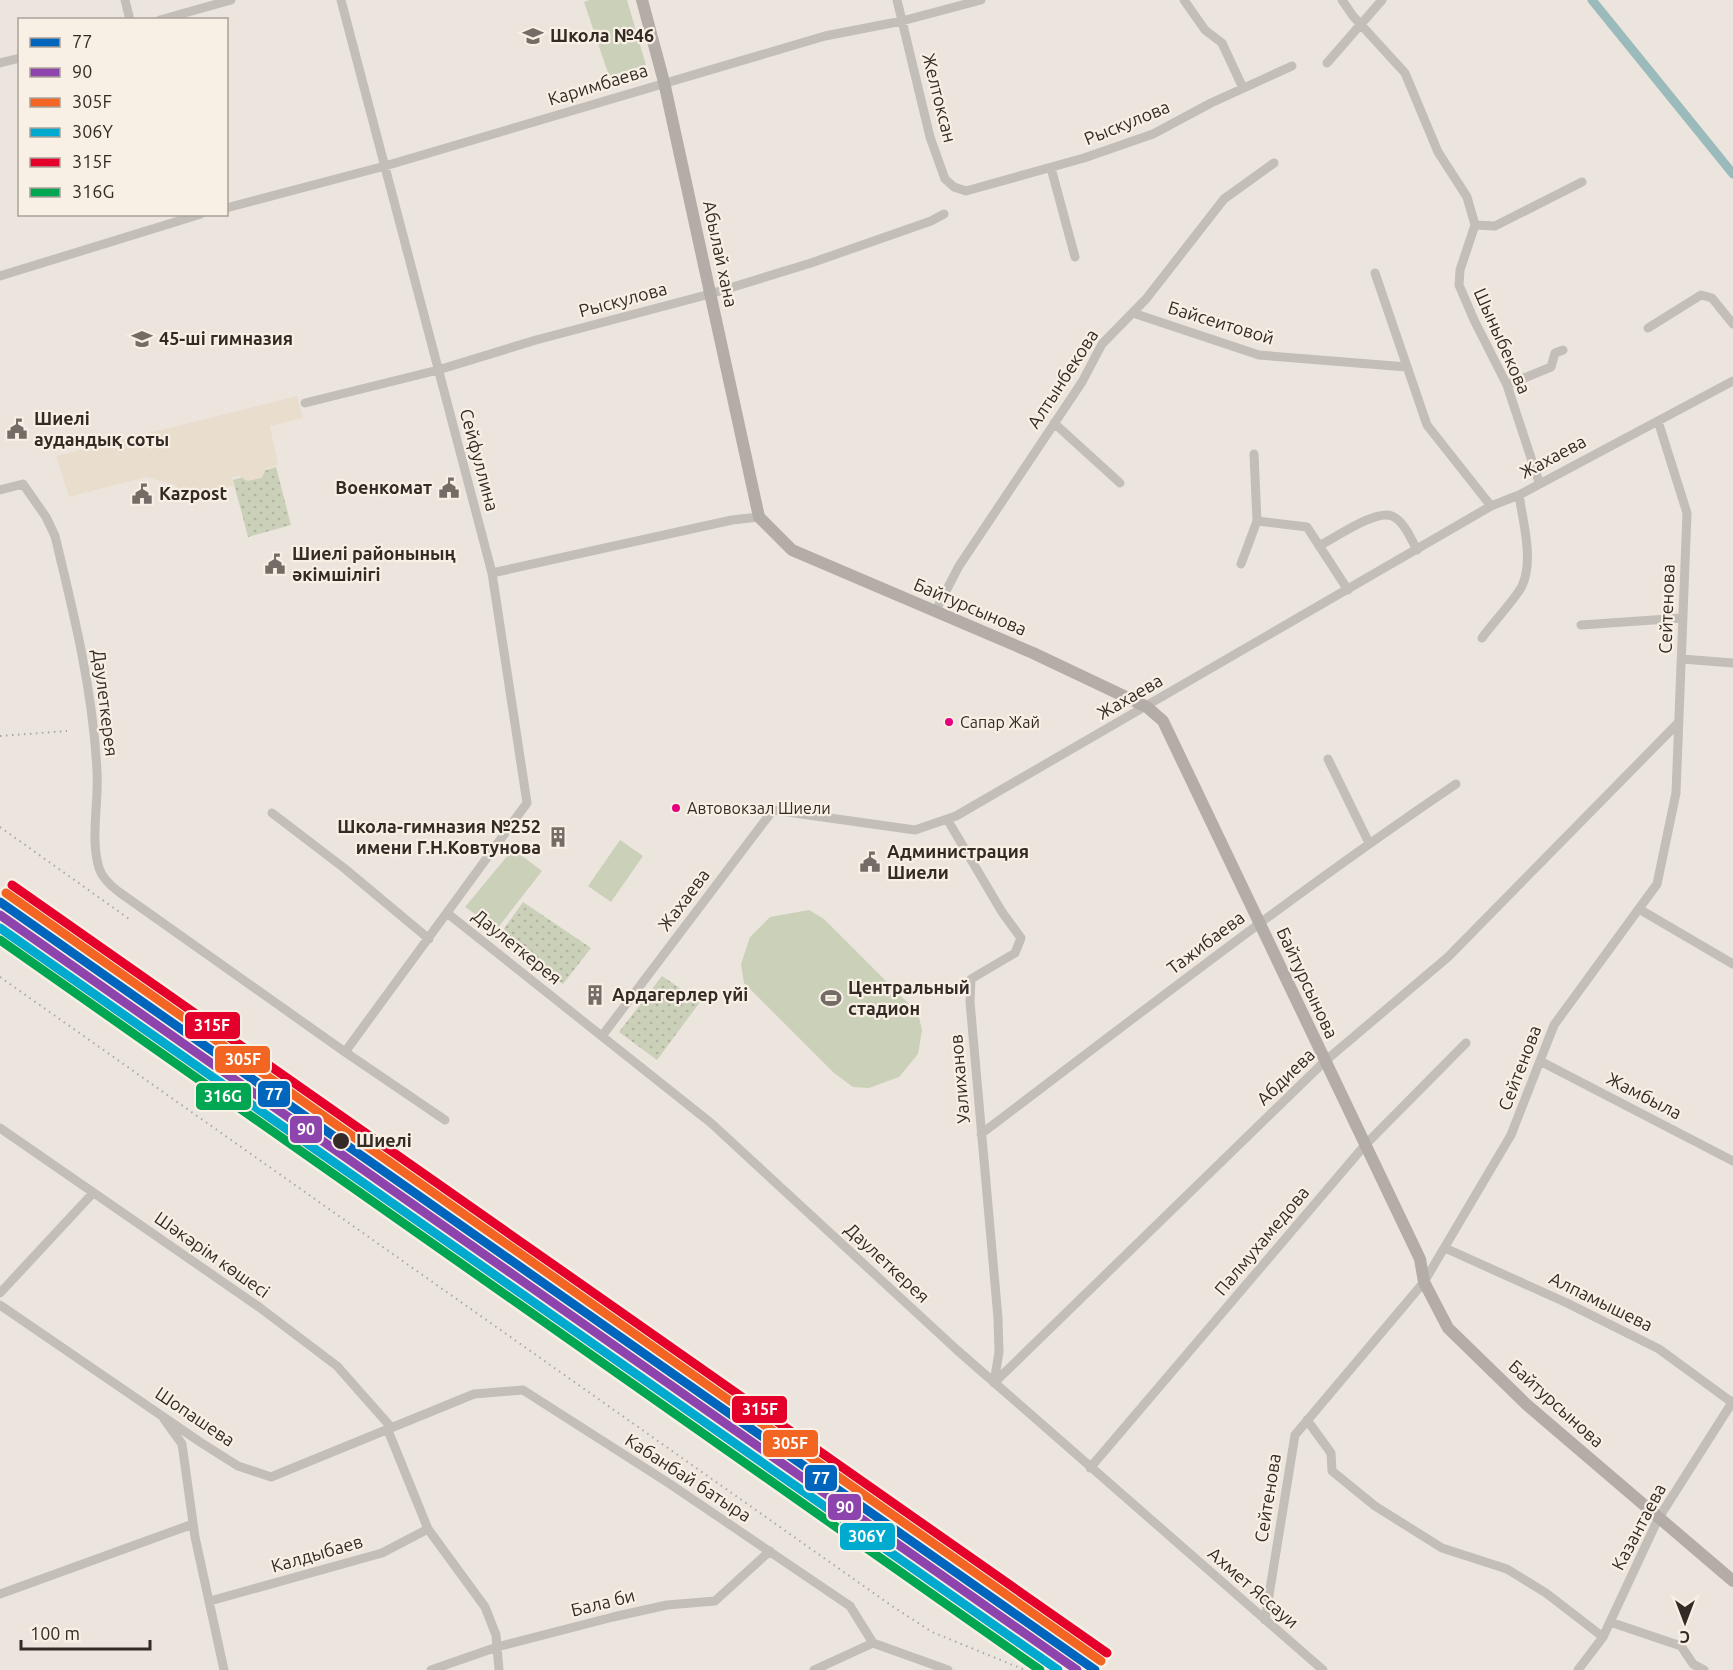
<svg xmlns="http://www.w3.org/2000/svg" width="1733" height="1670" font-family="Ubuntu,sans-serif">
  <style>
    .grass { fill: #cbd0b9 }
    .park { fill: url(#park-dots) }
    .plaza { fill: #e9dece }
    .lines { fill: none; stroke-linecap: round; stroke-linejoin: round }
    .canal { stroke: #9bbabb; stroke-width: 9 }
    .minor { stroke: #c4beb8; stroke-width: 9 }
    .major { stroke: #b3aca7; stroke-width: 12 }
    .rail { stroke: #aca7a2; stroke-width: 2; stroke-dasharray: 1.5 4.5; stroke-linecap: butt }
    .rail-1-casing { stroke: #f8f0e5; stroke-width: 14 }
    .rail-2-casing { stroke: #f8f0e5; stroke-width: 14 }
    .rail-3-casing { stroke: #f8f0e5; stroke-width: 14 }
    .rail-4-casing { stroke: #f8f0e5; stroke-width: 14 }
    .rail-5-casing { stroke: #f8f0e5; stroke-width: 14 }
    .rail-6-casing { stroke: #f8f0e5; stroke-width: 14 }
    .rail-1 { stroke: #0065bd; stroke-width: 9 }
    .rail-2 { stroke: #8e44ad; stroke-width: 9 }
    .rail-3 { stroke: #f26522; stroke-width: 9 }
    .rail-4 { stroke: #00a9ce; stroke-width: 9 }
    .rail-5 { stroke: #e4002b; stroke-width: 9 }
    .rail-6 { stroke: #00a651; stroke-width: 9 }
    .bus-dot { fill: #e5007d; stroke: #f8f0e5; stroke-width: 2 }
    .stop-dot { fill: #342b26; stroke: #f8f0e5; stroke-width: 2 }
    .labels { text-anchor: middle; stroke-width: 4.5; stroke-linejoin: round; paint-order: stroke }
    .bus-label { font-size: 16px; fill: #342b26; stroke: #f8f0e5; text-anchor: start }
    .poi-label { font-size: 18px; font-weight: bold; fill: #342b26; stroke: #f8f0e5; text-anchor: start }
    .street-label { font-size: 18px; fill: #342b26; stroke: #f8f0e5 }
    .stop-label { font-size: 18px; font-weight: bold; fill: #342b26; stroke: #f8f0e5; text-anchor: start }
    .line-badge { stroke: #f8f0e5; stroke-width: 2 }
    .badge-label { font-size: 16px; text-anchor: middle; font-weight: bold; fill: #fff }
  </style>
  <defs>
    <pattern id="park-dots" width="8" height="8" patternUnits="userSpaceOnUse" patternTransform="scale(1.5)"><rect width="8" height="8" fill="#cbd0b9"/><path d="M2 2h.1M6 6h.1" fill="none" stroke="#afb39f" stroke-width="1.8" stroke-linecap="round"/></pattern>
  </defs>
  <rect width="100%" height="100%" fill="#ebe5de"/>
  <path class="grass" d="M589,0H627L646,65L609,76L584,2Z
    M620,840L643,856L611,902L588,886Z
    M513,849L542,871L497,929L465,907Z
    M809,910L824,919L918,1013L922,1030L918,1054L899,1077L869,1088L853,1087L834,1073L744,983L741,964L750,937L770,917Z"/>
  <path class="park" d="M276,467L291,525L248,537L233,480Z
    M523,902L591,948L563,984L498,937Z
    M662,976L700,1002L657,1060L619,1032Z"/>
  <path class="plaza" d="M297,396L303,418L270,426L278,465L266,468L262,478L247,481L240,476L232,477L234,486L180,498L176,485L146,477L69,497L56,456Z"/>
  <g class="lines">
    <path class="canal" d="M1592,0L1733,174"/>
    <path class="minor" d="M125,0L130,20
      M897,0L930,137L945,179L954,187L966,191L1084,158L1153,134L1211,103L1292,66
      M1184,0L1205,30L1222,43L1243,88
      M1342,0L1353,16L1405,73L1438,152L1467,197L1475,225L1460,270L1459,285L1474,320L1507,385L1539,482
      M160,20L231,0
      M0,63L20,58
      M1327,63L1382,0
      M1051,168L1075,257
      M226,208L385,166L825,36L902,21L981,0
      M1475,225L1495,226L1582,182
      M1375,273L1427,425L1491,506
      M0,276L201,214
      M1133,313L1259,355L1407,367
      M1648,328L1701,295L1712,298L1733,324
      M1507,385L1551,367L1555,353L1563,350
      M305,403L438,370L536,340L710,294L811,263L931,221L944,214
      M1054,423L1120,483
      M1254,454L1257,521
      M0,490L23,484L46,517L55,536C74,614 93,691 97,771C99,802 90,838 99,868C102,878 111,886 119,892L345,1052L527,803L492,573L341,0
      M1319,546C1335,538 1376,509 1392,516C1404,521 1411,539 1417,550
      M1241,564L1257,521L1307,527L1348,590
      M492,573L732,520L759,517
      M935,612L959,566L1082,382L1102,344L1146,299L1224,199L1274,163
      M1581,625L1682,618
      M1482,638C1491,625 1517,597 1522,586C1534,560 1523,522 1519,495
      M1682,659L1733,663
      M1328,759L1369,843
      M272,813L344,868L429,939
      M947,819L1002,912L1021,938L1015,953L971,979L970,1002L998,1318L999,1352L994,1383
      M1639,909L1733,964
      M447,913L711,1123L957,1350L1323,1670
      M602,1036L773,810L915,830L956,816L1491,506L1519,495L1733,381
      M345,1052L445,1120
      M1540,1061L1733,1161
      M0,1128L259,1307L337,1366L390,1426
      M981,1134C1138,1015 1293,894 1456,784
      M1445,1248L1567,1303L1659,1349L1733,1403
      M0,1293L93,1193
      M0,1305L200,1442L238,1466L271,1477L474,1394L523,1390L670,1484L850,1606L873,1643L948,1670
      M994,1383L1324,1062L1448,957L1679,722
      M164,1419L182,1444L195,1537L224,1670
      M1307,1420L1331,1453L1332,1471L1375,1506L1442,1548L1507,1569L1546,1593L1603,1637
      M387,1428L428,1529L485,1607L496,1635L499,1670
      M1090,1468L1365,1145L1466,1043
      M0,1594L193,1524
      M210,1601L382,1553L428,1529
      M1265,1620L1295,1435L1424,1282L1511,1135L1554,1025L1657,884L1676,793L1687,513L1658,421
      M1610,1622L1681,1646L1693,1664L1704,1670
      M431,1670L497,1647L613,1617L667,1605L715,1601L770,1551
      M814,1670L873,1643
      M1578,1670L1603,1637L1658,1519L1733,1401"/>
    <path class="major" d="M642,0L664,82L759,517L792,550L1033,653L1147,707L1163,721L1420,1259L1424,1282L1448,1328L1526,1404L1733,1581"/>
    <path class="rail" d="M0,736L67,731
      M0,827L132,921
      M0,977L892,1606L932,1632L1025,1670"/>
    <g class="rail-1-casing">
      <path id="rail-1" d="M0,902L1095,1670"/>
    </g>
    <g class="rail-2-casing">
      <path id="rail-2" d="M0,915L1077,1670"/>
    </g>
    <g class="rail-3-casing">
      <path id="rail-3" d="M6,893L1101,1661"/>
    </g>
    <g class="rail-4-casing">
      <path id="rail-4" d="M0,928L1058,1670"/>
    </g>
    <g class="rail-5-casing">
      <path id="rail-5" d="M12,885L1107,1653"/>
    </g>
    <g class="rail-6-casing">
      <path id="rail-6" d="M0,940L1040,1670"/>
    </g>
    <use href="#rail-1" class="rail-1"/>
    <use href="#rail-2" class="rail-2"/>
    <use href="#rail-3" class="rail-3"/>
    <use href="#rail-4" class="rail-4"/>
    <use href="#rail-5" class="rail-5"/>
    <use href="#rail-6" class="rail-6"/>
  </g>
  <defs>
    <g id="school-bare" transform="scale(1.62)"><path d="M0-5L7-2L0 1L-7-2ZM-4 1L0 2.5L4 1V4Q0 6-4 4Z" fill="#746c66" stroke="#f8f0e5" stroke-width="2.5" paint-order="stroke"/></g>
    <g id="civic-bare" transform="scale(1.62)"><path d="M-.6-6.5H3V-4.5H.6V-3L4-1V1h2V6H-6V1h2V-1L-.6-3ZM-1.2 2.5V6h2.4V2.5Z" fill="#746c66" stroke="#f8f0e5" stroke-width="2.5" paint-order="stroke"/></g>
    <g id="building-bare" transform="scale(1.62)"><path d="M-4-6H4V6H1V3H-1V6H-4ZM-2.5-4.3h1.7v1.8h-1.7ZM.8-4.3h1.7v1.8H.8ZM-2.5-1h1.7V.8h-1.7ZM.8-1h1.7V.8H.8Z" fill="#746c66" stroke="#f8f0e5" stroke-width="2.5" paint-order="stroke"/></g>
    <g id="stadium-bare" transform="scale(1.62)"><path d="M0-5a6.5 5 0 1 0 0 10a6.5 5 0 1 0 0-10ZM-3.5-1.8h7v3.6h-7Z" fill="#746c66" stroke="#f8f0e5" stroke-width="2.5" paint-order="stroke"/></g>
  </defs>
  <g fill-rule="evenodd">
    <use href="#school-bare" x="533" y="36"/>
    <use href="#school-bare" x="142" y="339"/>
    <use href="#civic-bare" x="17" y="429"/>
    <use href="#civic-bare" x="449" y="488"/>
    <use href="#civic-bare" x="142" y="494"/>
    <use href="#civic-bare" x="275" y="564"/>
    <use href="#building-bare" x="558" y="837"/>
    <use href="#civic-bare" x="870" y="862"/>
    <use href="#building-bare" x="595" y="995"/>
    <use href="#stadium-bare" x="831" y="998"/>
  </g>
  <g class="bus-dot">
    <circle cx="949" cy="722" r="5"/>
    <circle cx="676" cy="808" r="5"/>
  </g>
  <circle class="stop-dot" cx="341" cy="1141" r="9"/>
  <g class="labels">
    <g class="bus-label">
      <text x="960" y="728">Сапар Жай</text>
      <text x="687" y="814">Автовокзал Шиели</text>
    </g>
    <g class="poi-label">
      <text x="550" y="42">Школа №46</text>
      <text x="159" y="345">45-ші гимназия</text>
      <text x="34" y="425">Шиелі<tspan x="34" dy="21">аудандық соты</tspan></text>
      <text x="432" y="494" text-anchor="end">Военкомат</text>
      <text x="159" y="500">Kazpost</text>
      <text x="292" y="560">Шиелі районының<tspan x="292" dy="21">әкімшілігі</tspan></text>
      <text x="541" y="833" text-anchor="end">Школа-гимназия №252<tspan x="541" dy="21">имени Г.Н.Ковтунова</tspan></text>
      <text x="887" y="858">Администрация<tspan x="887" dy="21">Шиели</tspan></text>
      <text x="848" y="994">Центральный<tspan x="848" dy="21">стадион</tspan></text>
      <text x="612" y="1001">Ардагерлер үйі</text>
    </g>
    <g class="street-label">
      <text transform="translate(598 85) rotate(-17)" y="6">Каримбаева</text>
      <text transform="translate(939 98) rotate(76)" y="6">Желтоксан</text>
      <text transform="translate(1127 123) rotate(-22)" y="6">Рыскулова</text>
      <text transform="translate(720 254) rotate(78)" y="6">Абылай хана</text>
      <text transform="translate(623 300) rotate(-15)" y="6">Рыскулова</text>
      <text transform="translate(1221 323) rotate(17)" y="6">Байсеитовой</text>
      <text transform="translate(1502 341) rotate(66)" y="6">Шыныбекова</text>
      <text transform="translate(1063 379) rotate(-57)" y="6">Алтынбекова</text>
      <text transform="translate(1553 457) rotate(-28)" y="6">Жахаева</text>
      <text transform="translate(479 460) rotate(75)" y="6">Сейфуллина</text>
      <text transform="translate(970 607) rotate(23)" y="6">Байтурсынова</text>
      <text transform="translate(1667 609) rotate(-88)" y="6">Сейтенова</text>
      <text transform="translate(1130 697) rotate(-30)" y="6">Жахаева</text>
      <text transform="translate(105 703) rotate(83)" y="6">Даулеткерея</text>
      <text transform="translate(684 900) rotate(-53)" y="6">Жахаева</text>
      <text transform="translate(1206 943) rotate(-37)" y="6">Тажибаева</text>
      <text transform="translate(517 947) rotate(39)" y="6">Даулеткерея</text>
      <text transform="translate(1307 983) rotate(65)" y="6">Байтурсынова</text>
      <text transform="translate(1520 1068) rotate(-69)" y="6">Сейтенова</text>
      <text transform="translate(1286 1077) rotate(-44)" y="6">Абдиева</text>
      <text transform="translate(960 1079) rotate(-95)" y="6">Уалиханов</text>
      <text transform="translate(1644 1096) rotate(27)" y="6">Жамбыла</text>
      <text transform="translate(1262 1241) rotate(-50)" y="6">Палмухамедова</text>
      <text transform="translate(212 1255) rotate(35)" y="6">Шәкәрім көшесі</text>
      <text transform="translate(887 1263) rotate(43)" y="6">Даулеткерея</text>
      <text transform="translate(1601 1302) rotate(26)" y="6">Алпамышева</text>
      <text transform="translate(1556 1404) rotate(42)" y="6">Байтурсынова</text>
      <text transform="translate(195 1417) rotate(34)" y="6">Шопашева</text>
      <text transform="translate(688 1478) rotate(33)" y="6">Кабанбай батыра</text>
      <text transform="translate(1268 1498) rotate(-81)" y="6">Сейтенова</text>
      <text transform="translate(1639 1527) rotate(-62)" y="6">Казантаева</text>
      <text transform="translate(317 1554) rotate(-16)" y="6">Калдыбаев</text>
      <text transform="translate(1253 1588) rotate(41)" y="6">Ахмет Яссауи</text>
      <text transform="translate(603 1603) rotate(-14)" y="6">Бала би</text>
    </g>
    <g class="stop-label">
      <text x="356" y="1147">Шиелі</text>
    </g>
  </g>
  <g class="line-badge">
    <rect x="184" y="1011" width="57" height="29" rx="6" fill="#e4002b"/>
    <rect x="214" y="1045" width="57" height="29" rx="6" fill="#f26522"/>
    <rect x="257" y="1080" width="34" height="28" rx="6" fill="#0065bd"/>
    <rect x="195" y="1082" width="57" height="29" rx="6" fill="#00a651"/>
    <rect x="289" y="1115" width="34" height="29" rx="6" fill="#8e44ad"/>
    <rect x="731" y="1395" width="57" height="29" rx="6" fill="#e4002b"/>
    <rect x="762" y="1429" width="57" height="29" rx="6" fill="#f26522"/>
    <rect x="804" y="1464" width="34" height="28" rx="6" fill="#0065bd"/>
    <rect x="827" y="1493" width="35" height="28" rx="6" fill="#8e44ad"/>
    <rect x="839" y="1522" width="57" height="29" rx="6" fill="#00a9ce"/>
  </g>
  <g class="badge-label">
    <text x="212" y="1031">315F</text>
    <text x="243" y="1065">305F</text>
    <text x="274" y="1100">77</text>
    <text x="223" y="1102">316G</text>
    <text x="306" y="1135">90</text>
    <text x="760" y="1415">315F</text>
    <text x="790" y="1449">305F</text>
    <text x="821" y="1484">77</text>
    <text x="845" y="1513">90</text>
    <text x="867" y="1542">306Y</text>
  </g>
  <rect x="18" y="18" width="210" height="198" fill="#f8f0e5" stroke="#aaa199" stroke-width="1.5"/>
  <rect x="30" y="38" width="30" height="9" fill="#0065bd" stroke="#aaa199" stroke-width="1.5"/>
  <text x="72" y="48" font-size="18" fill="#342b26">77</text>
  <rect x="30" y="68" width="30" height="9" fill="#8e44ad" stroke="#aaa199" stroke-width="1.5"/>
  <text x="72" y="78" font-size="18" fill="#342b26">90</text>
  <rect x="30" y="98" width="30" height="9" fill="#f26522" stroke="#aaa199" stroke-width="1.5"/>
  <text x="72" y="108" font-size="18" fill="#342b26">305F</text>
  <rect x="30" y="128" width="30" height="9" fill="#00a9ce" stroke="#aaa199" stroke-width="1.5"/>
  <text x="72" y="138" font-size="18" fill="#342b26">306Y</text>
  <rect x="30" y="158" width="30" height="9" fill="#e4002b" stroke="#aaa199" stroke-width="1.5"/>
  <text x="72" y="168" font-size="18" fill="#342b26">315F</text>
  <rect x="30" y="188" width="30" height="9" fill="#00a651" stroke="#aaa199" stroke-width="1.5"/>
  <text x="72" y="198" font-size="18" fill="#342b26">316G</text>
  <g transform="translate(1685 1622) rotate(180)" stroke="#f8f0e5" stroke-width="4.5" paint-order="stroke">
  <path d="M0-4.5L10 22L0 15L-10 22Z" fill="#342b26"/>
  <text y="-9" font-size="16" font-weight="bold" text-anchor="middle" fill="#342b26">С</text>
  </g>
  <path d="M21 1640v9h129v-9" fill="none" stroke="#342b26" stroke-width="3"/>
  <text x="30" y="1640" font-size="18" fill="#342b26" stroke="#f8f0e5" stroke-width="4.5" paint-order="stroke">100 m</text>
</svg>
